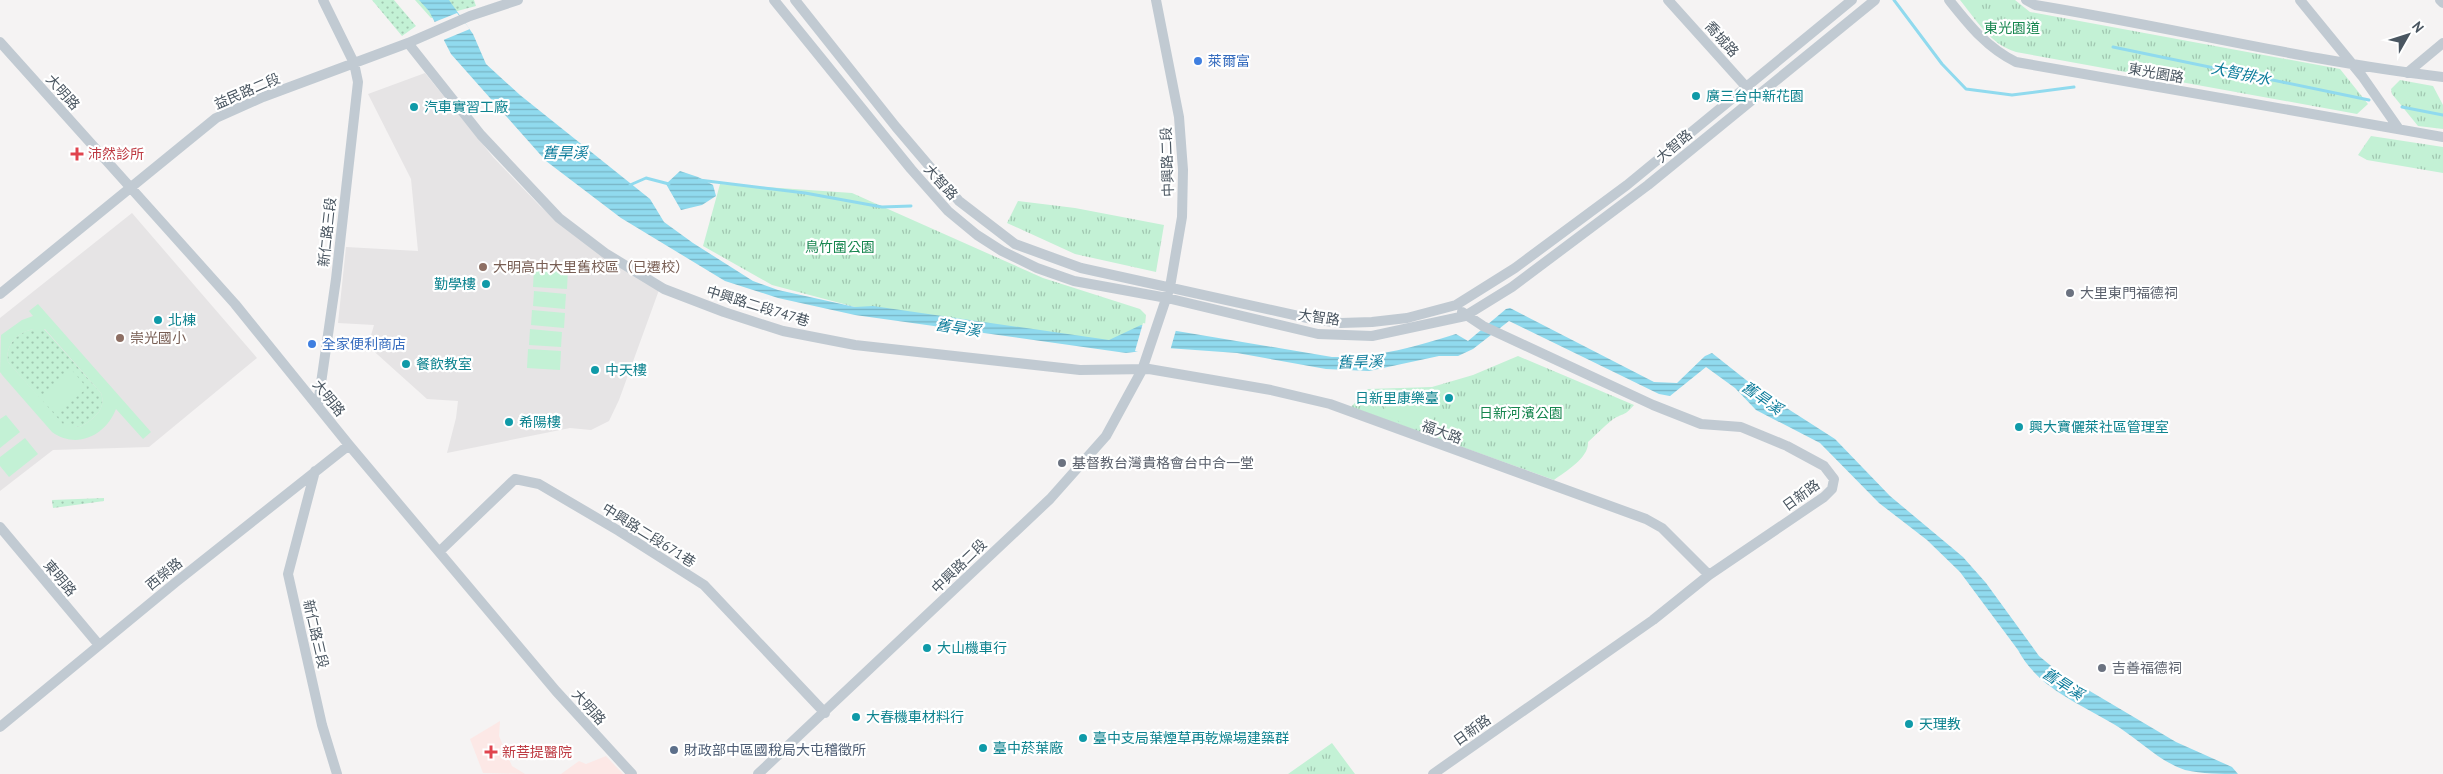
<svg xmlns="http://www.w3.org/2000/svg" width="2443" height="774" font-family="'PT Sans','Noto Sans TC',sans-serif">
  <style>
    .education { fill: #e6e4e5 }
    .medical { fill: #fce8e6 }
    .grass { fill: url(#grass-dots) }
    .park { fill: url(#park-tufts) }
    .garden { fill: #c3f1d5; fill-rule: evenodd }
    .water { fill: url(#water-rules) }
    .pier { fill: #f5f3f3 }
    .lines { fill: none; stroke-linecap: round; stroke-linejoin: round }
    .stream { stroke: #90daee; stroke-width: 3 }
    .minor { stroke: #c1cad2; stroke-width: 10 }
    .shop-dot { fill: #3f7fe0; stroke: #fff; stroke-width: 2 }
    .culture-dot { fill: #0f9aa8; stroke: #fff; stroke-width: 2 }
    .health-dot { fill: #e0444e; stroke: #fff; stroke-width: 2 }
    .education-dot { fill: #8d6e63; stroke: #fff; stroke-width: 2 }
    .worship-dot { fill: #6b7280; stroke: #fff; stroke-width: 2 }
    .service-dot { fill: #5c6f8a; stroke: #fff; stroke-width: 2 }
    .labels { text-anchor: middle; stroke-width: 4.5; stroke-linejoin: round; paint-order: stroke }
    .park-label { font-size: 14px; fill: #17864f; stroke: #fff }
    .street-label { font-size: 14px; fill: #4a5661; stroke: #fff }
    .shop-label { font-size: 14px; fill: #366cbe; stroke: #fff; text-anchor: start }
    .culture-label { font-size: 14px; fill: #0d838f; stroke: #fff; text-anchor: start }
    .health-label { font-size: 14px; fill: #be3a42; stroke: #fff; text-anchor: start }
    .education-label { font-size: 14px; fill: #785e54; stroke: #fff; text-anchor: start }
    .worship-label { font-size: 14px; fill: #5b616d; stroke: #fff; text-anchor: start }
    .service-label { font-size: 14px; fill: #4e5e75; stroke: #fff; text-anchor: start }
    .water-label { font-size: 15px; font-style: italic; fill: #0c7c9b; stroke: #fff }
  </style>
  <defs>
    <pattern id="grass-dots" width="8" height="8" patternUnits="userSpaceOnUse" patternTransform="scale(1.25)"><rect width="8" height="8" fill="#c3f1d5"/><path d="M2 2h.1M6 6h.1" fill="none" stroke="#a0c6b0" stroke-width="1.8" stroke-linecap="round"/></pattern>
    <pattern id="park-tufts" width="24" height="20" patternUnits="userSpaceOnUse" patternTransform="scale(1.25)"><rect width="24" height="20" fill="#c3f1d5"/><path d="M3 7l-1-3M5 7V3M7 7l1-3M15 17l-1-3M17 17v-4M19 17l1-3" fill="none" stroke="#a0c6b0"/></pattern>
    <pattern id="water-rules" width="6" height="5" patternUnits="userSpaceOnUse" patternTransform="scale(1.25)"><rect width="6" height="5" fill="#90daee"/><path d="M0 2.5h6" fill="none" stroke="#78b4c4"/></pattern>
  </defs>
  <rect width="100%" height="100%" fill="#f5f3f3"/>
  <path class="education" d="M425,73L493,157L540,206L556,220L659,290L619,400L609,421L591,430L570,428L447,453L456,418L458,401L427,399L368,346L374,325L338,323L346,247L418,251L411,179L368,94Z
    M132,213L257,358L149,447L53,450L0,491V318Z"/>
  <path class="medical" d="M500,721L499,736L512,766L525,774L483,773L470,739Z
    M606,756L623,774H561L579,761L586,764Z"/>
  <path class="grass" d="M372,0H394L416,26L402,36Z
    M415,0H474L476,6L431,18Z
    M34,329H44L101,393C107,410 93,419 80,427L63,425L8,362C5,345 17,332 34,329Z
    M104,498V501L53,508L52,500Z"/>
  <path class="park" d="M1960,0H2015L2030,12L2340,69L2368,104L2357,114L2016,52C1990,44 1977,21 1960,0Z
    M2400,80L2433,86L2443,105V129L2418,126L2392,94L2391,89Z
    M2371,136L2443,147V173L2367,160L2358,155Z
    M720,184L852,193L1043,278L1140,309L1146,315L1145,325L1128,339L1093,341L855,307L772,285L703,246Z
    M1018,201L1075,208L1164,225L1156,272L1075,254L1007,223Z
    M1518,356L1634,405C1624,417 1622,413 1612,420C1603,427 1596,435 1588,442C1589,458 1566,471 1554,480L1351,407L1368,389L1432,387L1473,375Z
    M1332,743L1355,774H1288Z"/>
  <path class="garden" d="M534,268L568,270L567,289L533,287Z
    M534,291L566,294L565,309L533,306Z
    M38,304L151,432L143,439L116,409C106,435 77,450 52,432L3,376L0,372L1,335L22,320L33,316L29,311ZM34,329H45L101,393C107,410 93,419 80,427L63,424L8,362C5,345 17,332 34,329Z
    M532,310L565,313L564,328L531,325Z
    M530,329L562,332L561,347L529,345Z
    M528,349L561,351L560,370L527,368Z
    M71,369L87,388L58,413L42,395Z
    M1391,391L1436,408L1430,433L1383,415Z
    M6,415L20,432L0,448V419Z
    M25,438L38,454L9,477L0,466V457Z"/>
  <path class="water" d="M419,0H449L473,34L486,64L520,95L650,199L664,222L693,243L753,281L778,290L855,307L873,306L1109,340L1141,325L1332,357C1376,358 1415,347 1456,334L1468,341L1506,309L1510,308L1654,382L1677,383L1705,356L1712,353L1760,391L1835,439L1890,496L1963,557L1986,583L2039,656L2061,674L2176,742L2232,767L2238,774C2221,774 2202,774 2185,770C2161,762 2141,742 2120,728C2084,705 2039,690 2018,650L1960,572L1927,540L1879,503L1820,443L1756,410L1735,388L1706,367L1670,396L1659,394L1509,321L1473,349L1458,356H1439L1369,371L1326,369L1237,353L1167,348L1126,353L855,315L778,298L725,281L621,218L546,161L451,54L429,11Z
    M680,171L698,177L713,185L716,196L702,205L681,210L666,184Z"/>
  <path class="pier" d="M457,13L470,29L441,41L432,23Z
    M1143,323L1176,330L1170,351L1145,354L1135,351Z"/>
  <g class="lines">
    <path class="stream" d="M1894,0L1942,64L1966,89L2012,95L2074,87
      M2113,47L2369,100
      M2402,107L2443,115
      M699,180L805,193L882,207L911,206
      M630,185L646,178L669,184"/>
    <path class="minor" d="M774,0L911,169L948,211L977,235L1002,251L1037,268L1074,281L1167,298L1318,334L1372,336L1465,316L1512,287L1648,185L1875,0
      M795,0L896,127L959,201L1015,244L1081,268L1312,319L1341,323L1372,322L1407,318L1456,305L1515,268L1627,185L1852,0
      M1668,0L1749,90
      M1949,0C1969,25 1987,48 2016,62L2443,137
      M2026,0L2035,5C2171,27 2306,61 2443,77
      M2300,0L2362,76L2399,129
      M2440,0L2443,3
      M0,42L235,304L349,445L556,691L632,774
      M408,43L481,135L559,218L605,253L664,289L724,312L783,331L855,345L1080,370L1149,369L1271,390L1330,404L1646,519L1662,528L1709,575
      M2407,73L2443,43
      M0,294L216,118L263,97L408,43L470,16L518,0
      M318,404L336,279L358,82L354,63L323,0
      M315,471L288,574L322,725L337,774
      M0,527L99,645
      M440,551L515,479L539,484L619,531L704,585L825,713
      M0,727L176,582L349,445
      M758,774L1050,499L1106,436L1142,370L1170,287L1182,217L1183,170L1179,117L1156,0
      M1433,774L1653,620L1709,575L1824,497L1832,489L1834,479L1824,466L1787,446L1741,427L1701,424L1653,405L1483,326L1462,312"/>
  </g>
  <g class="shop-dot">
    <circle cx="1198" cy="61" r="5"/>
    <circle cx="312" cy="344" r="5"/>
  </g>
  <g class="culture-dot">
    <circle cx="1696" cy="96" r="5"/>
    <circle cx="414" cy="107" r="5"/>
    <circle cx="486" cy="284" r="5"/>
    <circle cx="158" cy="320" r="5"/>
    <circle cx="406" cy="364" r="5"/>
    <circle cx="595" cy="370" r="5"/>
    <circle cx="1449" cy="398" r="5"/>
    <circle cx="509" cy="422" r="5"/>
    <circle cx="2019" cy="427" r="5"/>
    <circle cx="927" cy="648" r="5"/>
    <circle cx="856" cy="717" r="5"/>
    <circle cx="1909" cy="724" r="5"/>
    <circle cx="1083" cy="738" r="5"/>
    <circle cx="983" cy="748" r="5"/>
  </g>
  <g class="health-dot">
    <path d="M74.5 146.5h5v5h5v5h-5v5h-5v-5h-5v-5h5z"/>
    <path d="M488.5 744.5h5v5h5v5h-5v5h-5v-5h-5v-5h5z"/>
  </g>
  <g class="education-dot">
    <circle cx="483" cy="267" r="5"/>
    <circle cx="120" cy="338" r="5"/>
  </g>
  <g class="worship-dot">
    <circle cx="2070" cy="293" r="5"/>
    <circle cx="1062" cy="463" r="5"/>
    <circle cx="2102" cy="668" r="5"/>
  </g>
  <circle class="service-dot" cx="674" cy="750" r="5"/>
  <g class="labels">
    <g class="park-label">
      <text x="2012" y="33">東光園道</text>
      <text x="840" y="252">鳥竹圍公園</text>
      <text x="1521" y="418">日新河濱公園</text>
    </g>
    <g class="street-label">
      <text transform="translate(1722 39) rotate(48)" y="5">喬城路</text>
      <text transform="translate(2156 73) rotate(10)" y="5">東光園路</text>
      <text transform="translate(247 91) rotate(-23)" y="5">益民路二段</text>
      <text transform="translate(63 92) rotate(48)" y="5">大明路</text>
      <text transform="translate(1674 146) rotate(-40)" y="5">大智路</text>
      <text transform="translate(1167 162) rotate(-92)" y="5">中興路二段</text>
      <text transform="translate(941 182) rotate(48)" y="5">大智路</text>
      <text transform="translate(327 232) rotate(-84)" y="5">新仁路三段</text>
      <text transform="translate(758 306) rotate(17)" y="5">中興路二段747巷</text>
      <text transform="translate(1319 317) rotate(8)" y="5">大智路</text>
      <text transform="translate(329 398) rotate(51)" y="5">大明路</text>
      <text transform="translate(1442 432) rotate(20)" y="5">福大路</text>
      <text transform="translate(1801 495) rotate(-36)" y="5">日新路</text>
      <text transform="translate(649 535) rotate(32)" y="5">中興路二段671巷</text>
      <text transform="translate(959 566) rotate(-44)" y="5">中興路二段</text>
      <text transform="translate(164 574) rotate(-39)" y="5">西榮路</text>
      <text transform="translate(60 578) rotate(50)" y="5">東明路</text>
      <text transform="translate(316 634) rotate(77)" y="5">新仁路三段</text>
      <text transform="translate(589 707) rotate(48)" y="5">大明路</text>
      <text transform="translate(1472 730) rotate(-35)" y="5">日新路</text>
    </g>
    <g class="shop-label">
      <text x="1208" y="66">萊爾富</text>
      <text x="322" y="349">全家便利商店</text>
    </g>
    <g class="culture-label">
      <text x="1706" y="101">廣三台中新花園</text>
      <text x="424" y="112">汽車實習工廠</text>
      <text x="476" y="289" text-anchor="end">勤學樓</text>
      <text x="168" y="325">北棟</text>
      <text x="416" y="369">餐飲教室</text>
      <text x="605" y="375">中天樓</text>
      <text x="1439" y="403" text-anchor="end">日新里康樂臺</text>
      <text x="519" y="427">希陽樓</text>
      <text x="2029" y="432">興大寶儷萊社區管理室</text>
      <text x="937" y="653">大山機車行</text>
      <text x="866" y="722">大春機車材料行</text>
      <text x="1919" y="729">天理教</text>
      <text x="1093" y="743">臺中支局葉煙草再乾燥場建築群</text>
      <text x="993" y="753">臺中菸葉廠</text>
    </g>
    <g class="health-label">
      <text x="88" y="159">沛然診所</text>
      <text x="502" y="757">新菩提醫院</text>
    </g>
    <g class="education-label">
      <text x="493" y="272">大明高中大里舊校區（已遷校）</text>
      <text x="130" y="343">崇光國小</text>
    </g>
    <g class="worship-label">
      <text x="2080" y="298">大里東門福德祠</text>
      <text x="1072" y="468">基督教台灣貴格會台中合一堂</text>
      <text x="2112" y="673">吉善福德祠</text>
    </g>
    <g class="service-label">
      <text x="684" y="755">財政部中區國稅局大屯稽徵所</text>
    </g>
    <g class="water-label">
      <text transform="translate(2241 74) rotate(12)" y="5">大智排水</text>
      <text x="565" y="158">舊旱溪</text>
      <text transform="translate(958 328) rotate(9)" y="5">舊旱溪</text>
      <text transform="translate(1360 362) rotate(-2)" y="5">舊旱溪</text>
      <text transform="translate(1762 398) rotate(35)" y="5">舊旱溪</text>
      <text transform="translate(2063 684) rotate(33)" y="5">舊旱溪</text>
    </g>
  </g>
  <g transform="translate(2408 35) rotate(51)" stroke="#ffffff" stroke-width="4" paint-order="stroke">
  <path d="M0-4L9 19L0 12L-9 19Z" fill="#4a5661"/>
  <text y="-8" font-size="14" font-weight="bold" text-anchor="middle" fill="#4a5661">N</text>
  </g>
</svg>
